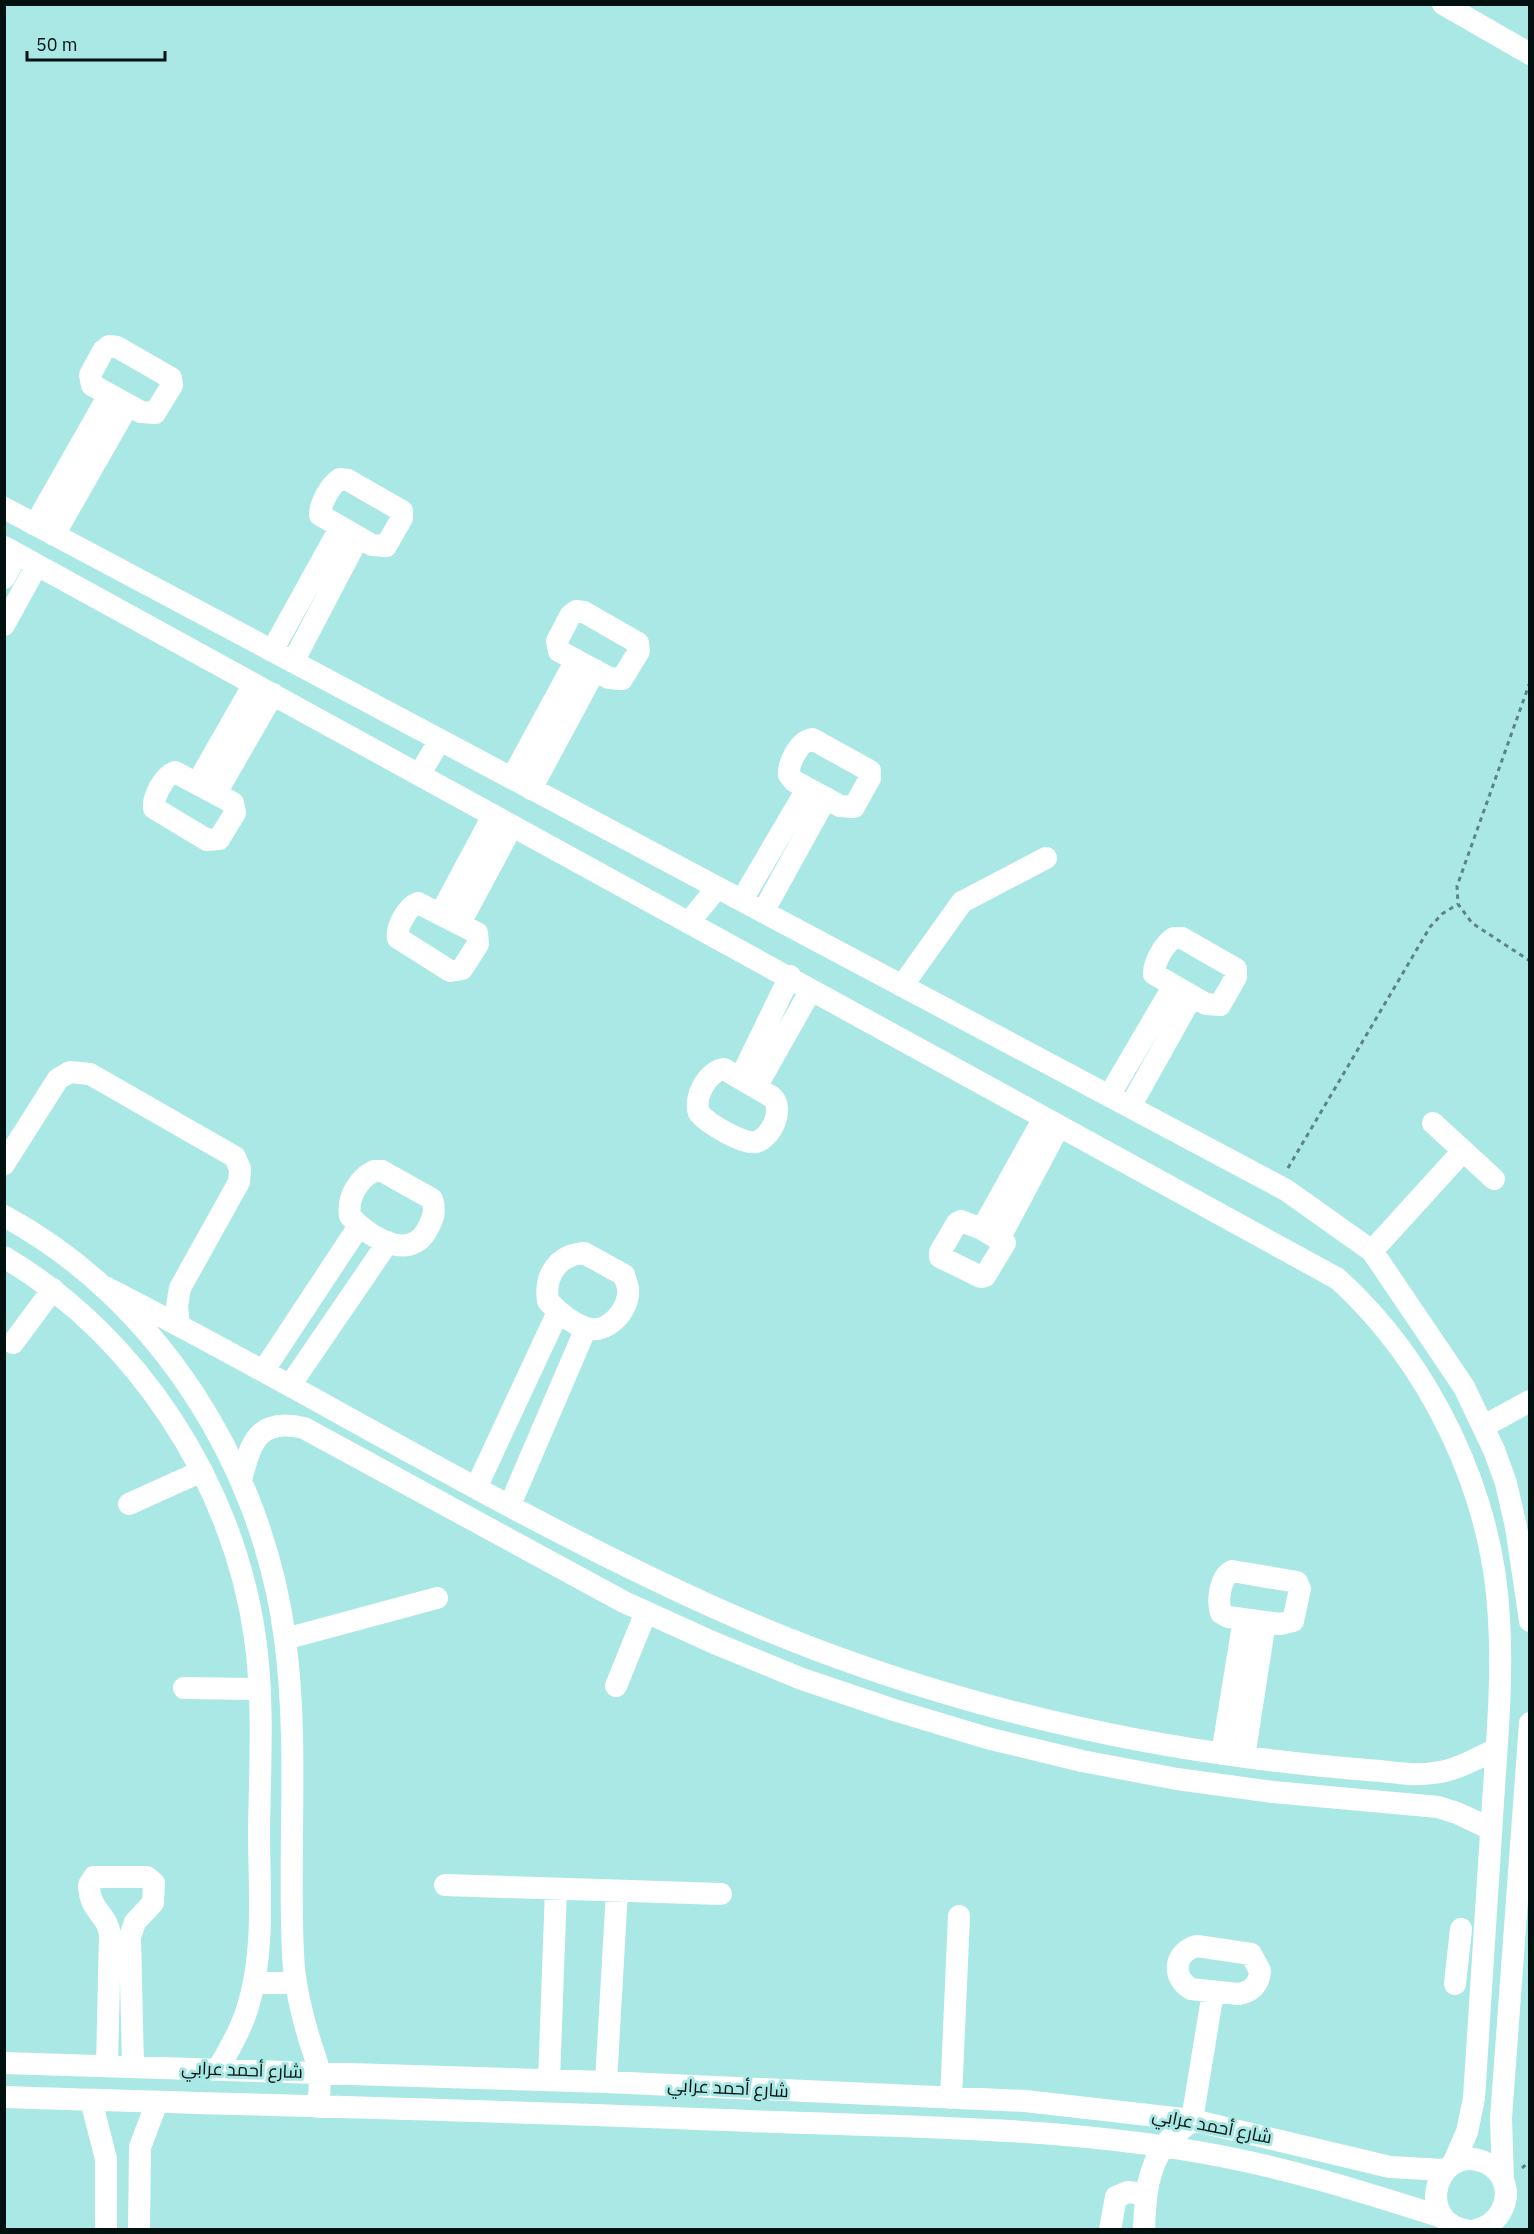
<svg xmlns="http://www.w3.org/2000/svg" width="1534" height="2234" font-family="'IBM Plex Sans',Cairo,sans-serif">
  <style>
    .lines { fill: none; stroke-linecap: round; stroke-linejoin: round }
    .path { stroke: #5b8582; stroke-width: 3; stroke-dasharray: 4.5 4.5; stroke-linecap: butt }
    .minor { stroke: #fff; stroke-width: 22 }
    .labels { text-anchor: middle; stroke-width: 6; stroke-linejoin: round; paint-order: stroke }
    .street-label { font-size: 18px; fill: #001110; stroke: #a9e8e4 }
  </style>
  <rect width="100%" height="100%" fill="#a9e8e4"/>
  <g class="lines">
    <path class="path" d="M1530,682L1457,886L1458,904L1472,923L1530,961
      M1288,1168L1430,927L1442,914L1458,904
      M1522,2168L1530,2161"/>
    <path class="minor" d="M1443,4L1530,54
      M109,346L117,347L171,378L172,385L155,413L141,412L92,385L90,375L103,351Z
      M340,479L348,480L402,511V518L386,546L372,545L320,515C320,504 330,485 340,479Z
      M4,508L1286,1190L1372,1251L1464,1387L1494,1450L1506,1483L1516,1527L1530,1621
      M35,525L109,395
      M54,535L128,405
      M4,547L1338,1279C1431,1364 1493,1493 1499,1619C1503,1685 1496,1752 1492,1818C1486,1912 1480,2005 1474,2098L1467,2132L1453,2164
      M4,578L17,554
      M576,611L584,612L638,643L639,651L622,679L609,678L559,651L557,641L570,616Z
      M4,625L37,565
      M272,651L340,528
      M293,662L358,538
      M812,739L870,771V778L854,807L840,806L794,781L789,775C788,763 799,741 812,739Z
      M175,772L233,803L235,813L219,839L207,840L154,808C153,796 164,776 175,772Z
      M419,775L440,740
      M512,778L576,660
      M198,782L254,684
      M531,789L595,670
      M216,793L273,694
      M742,900L807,789
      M418,903L477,933L478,944L462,969L450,971L398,938C396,927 407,907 418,903Z
      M763,912L826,798
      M441,913L493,816
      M689,922L717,888
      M460,923L512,826
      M1174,938H1182L1236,969V977L1220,1005L1206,1004L1154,974C1154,962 1164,944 1174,938Z
      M902,986L962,902L1046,858
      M724,1069L772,1097C785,1109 771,1138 756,1142C743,1145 707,1123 699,1113C693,1097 708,1071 724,1069Z
      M741,1077L790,976
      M756,1087L811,990
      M1109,1096L1173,987
      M1130,1107L1192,996
      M1433,1123L1494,1179
      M4,1164L58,1079L70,1072L90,1074L235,1157L240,1169L239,1182L180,1288L177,1306L179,1324
      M374,1171H382L432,1199C436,1212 433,1219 427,1230C410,1263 367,1236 350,1216C347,1198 358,1179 374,1171Z
      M4,1216C158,1299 263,1467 285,1639C299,1743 288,1850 293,1954C294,1983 301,2011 309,2038C312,2049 317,2060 319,2072C321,2083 319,2095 318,2107
      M961,1221L982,1229L1005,1243L985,1276L981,1277L940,1257V1252L957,1223Z
      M982,1229L1044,1118
      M999,1239L1059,1126
      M1372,1251L1463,1151
      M584,1253L624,1275C625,1279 628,1285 628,1289C630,1310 607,1335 586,1328C571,1323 558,1312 548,1301C544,1275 558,1255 584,1253Z
      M4,1257C138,1336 234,1485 255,1638C264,1701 260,1766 259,1830C259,1887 265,1948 249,2003C243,2026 230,2048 218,2069
      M105,1287C308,1390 503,1512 711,1606C883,1684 1073,1736 1261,1759C1300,1764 1340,1768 1380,1771C1398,1773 1416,1776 1433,1773C1455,1771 1476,1759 1496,1749
      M13,1343L53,1289
      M264,1370L359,1226
      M291,1384L388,1242
      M1484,1426L1530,1401
      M241,1480C251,1442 258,1417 304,1428L624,1602L712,1642L802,1679L894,1710L987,1738L1082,1761L1177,1779L1273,1792L1438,1807L1457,1813L1491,1829
      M476,1488L558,1312
      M129,1504L202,1471
      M510,1505L586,1328
      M1232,1571L1297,1582L1300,1589L1293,1621L1280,1624L1228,1617L1221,1613C1217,1601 1220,1577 1232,1571Z
      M285,1639L437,1598
      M616,1686L646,1612
      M184,1688L260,1689
      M1222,1754L1244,1619
      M1244,1757L1265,1622
      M445,1885L721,1894
      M1197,1946L1251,1954L1260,1971C1259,1984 1252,1992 1238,1994L1191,1989C1171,1977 1174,1952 1197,1946Z
      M254,1983H296
      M1455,1984L1461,1929
      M4,2063L606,2082L1025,2101L1192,2120L1390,2167L1444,2170
      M107,2065L110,1935C107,1912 90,1913 89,1885L94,1877H147L154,1883L153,1903L135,1922L130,1937L133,2066
      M549,2080L556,1889
      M606,2082L617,1891
      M4,2097C245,2105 485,2110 725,2120C881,2127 1050,2125 1204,2153C1285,2167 1363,2192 1442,2217
      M951,2098L959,1916
      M91,2100L106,2159V2230
      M1503,2181L1501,2118L1530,1723
      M139,2230L140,2147L157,2102
      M1110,2230L1116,2197L1128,2192L1145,2194
      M1144,2230C1145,2198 1147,2166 1168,2141C1175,2132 1185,2128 1192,2120L1213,1992
      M1465,2230C1414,2220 1437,2143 1484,2162C1492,2165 1500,2172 1503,2180C1512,2202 1498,2225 1476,2230"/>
  </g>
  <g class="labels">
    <g class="street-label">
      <text transform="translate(242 2070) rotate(2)" y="6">شارع أحمد عرابي</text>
      <text transform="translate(728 2088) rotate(3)" y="6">شارع أحمد عرابي</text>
      <text transform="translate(1212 2126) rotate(11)" y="6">شارع أحمد عرابي</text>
    </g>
  </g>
  <rect width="1534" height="2234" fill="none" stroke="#001110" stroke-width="12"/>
  <path d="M27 51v9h138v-9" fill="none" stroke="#001110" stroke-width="3"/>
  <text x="36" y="51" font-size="18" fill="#001110" stroke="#a9e8e4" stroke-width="4.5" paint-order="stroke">50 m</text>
</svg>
